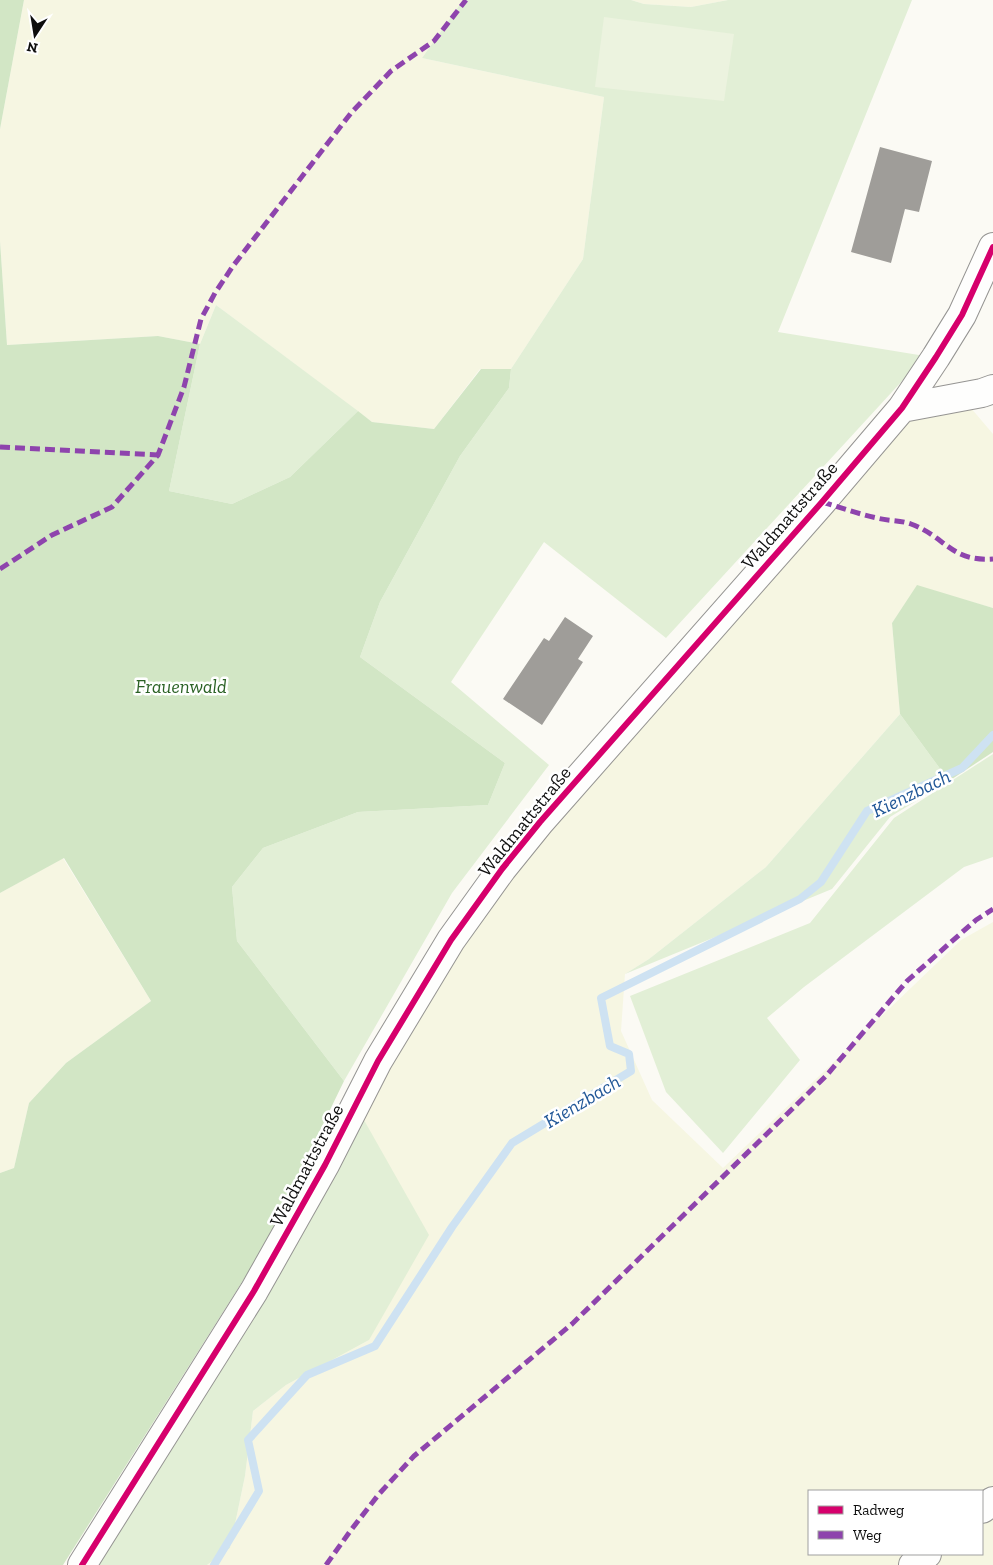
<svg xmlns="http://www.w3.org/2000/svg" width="993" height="1565" font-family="'Zilla Slab',serif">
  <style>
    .farmland { fill: #f6f6e2; fill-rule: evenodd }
    .green { fill: #e2efd6 }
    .forest { fill: #d2e6c5 }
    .pitch { fill: #ecf3df }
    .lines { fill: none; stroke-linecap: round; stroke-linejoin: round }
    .stream { stroke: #cee2f2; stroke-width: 8 }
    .building { fill: #9f9d99 }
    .minor-casing { stroke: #959492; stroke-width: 30 }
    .minor { stroke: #fefefd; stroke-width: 28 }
    .quiet { stroke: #8e44ad; stroke-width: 5; stroke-dasharray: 10 5; stroke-linecap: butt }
    .cycleway-casing { stroke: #fff; stroke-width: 9 }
    .cycleway { stroke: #d6006c; stroke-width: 6 }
    .labels { text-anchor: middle; stroke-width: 5; stroke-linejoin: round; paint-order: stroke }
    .street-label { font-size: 19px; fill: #0e0e0e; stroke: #fff }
    .park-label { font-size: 19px; font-style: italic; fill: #2a6124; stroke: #fff }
    .water-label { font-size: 20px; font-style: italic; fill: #215797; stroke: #fff }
  </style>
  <rect width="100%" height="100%" fill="#fbfaf4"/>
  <path class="farmland" d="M24,0H463L422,58L604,97L583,259L511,369H480L434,429L372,422L216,305L200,344L158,336L7,345L0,241V129Z
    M631,0H728L691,7L644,4Z
    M965,401L993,434V608L917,586L892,623L900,714L766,867L649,959L625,974L621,1031L652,1100L723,1168L961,940L993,922V1565H207L230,1548L245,1476L253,1411L286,1385L369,1340L360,1113L447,962L577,789L899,424ZM809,1491H982V1554H809Z
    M63,858L151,1001L66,1063L29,1103L14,1168L0,1173V893Z"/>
  <path class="green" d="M463,0H631L644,4L691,7L728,0H912L778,332L925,356L666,638L544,542L451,682L549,765L452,893L344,1081L237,941L232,887L263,848L358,812L488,805L505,763L360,657L380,602L460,456L509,388L511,369L583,259L604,97L422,58Z
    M216,305L358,411L290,477L232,504L169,491L200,344Z
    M900,714L949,781L890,817L832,889L625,974L649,959L766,867Z
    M993,754V857L964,867L804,987L767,1018L800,1060L723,1153L666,1092L630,996L810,923L894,818Z
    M360,1113L429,1235L369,1340L286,1385L253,1411L245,1476L230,1548L207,1565H91Z"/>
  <path class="forest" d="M0,0H24L0,129Z
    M0,241L7,345L158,336L200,344L169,491L232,504L290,477L358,411L372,422L434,429L481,369H511L509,388L460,456L380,602L360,657L505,763L488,805L358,812L263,848L232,887L237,941L344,1081L261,1252L63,1565H0V1173L14,1168L29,1103L66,1063L151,1001L64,858L0,893Z
    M917,585L993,608V752L949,781L900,714L892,623Z"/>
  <path class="pitch" d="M604,17L734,34L724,101L595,87Z"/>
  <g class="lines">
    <path class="stream" d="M214,1565L259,1491L248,1440L307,1375L375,1346L452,1227L512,1143L631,1071L629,1054L610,1046L601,998L800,899L821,882L867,811L962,768L993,735"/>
  </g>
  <path class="building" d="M880,147L932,161L919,212L905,209L891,263L851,252Z
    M565,617L593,636L578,659L583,662L542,725L503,699L544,638L549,641Z"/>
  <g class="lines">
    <g class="minor-casing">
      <path id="minor" d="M902,408L982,393L993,389
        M982,1509L993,1501
        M82,1565L254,1291L325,1165L378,1061L451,940L502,869L540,822L822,502L902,408L936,357L962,315L993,247
        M913,1565L927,1554"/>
    </g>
    <use href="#minor" class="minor"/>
    <path class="quiet" d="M0,447L158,455
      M822,502C840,507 858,514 877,518C888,521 900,520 911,524C946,537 951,562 993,559
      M0,569L52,535L112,507L158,455L184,387L201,319L215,293L233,266L351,113L391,71L434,41L466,0
      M326,1565L351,1530L379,1494L414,1456L572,1324L826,1076L907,981L976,920L993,909"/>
    <g class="cycleway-casing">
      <path id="cycleway" d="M82,1565L254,1291L325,1165L378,1061L451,940L502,869L540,822L822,502L902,408L936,357L962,315L993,247"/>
    </g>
    <use href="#cycleway" class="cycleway"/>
  </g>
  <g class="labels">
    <g class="street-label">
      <text transform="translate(789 515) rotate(-49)" y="7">Waldmattstraße</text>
      <text transform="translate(524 821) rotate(-51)" y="7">Waldmattstraße</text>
      <text transform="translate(306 1165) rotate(-62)" y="7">Waldmattstraße</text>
    </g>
    <g class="park-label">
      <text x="181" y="693">Frauenwald</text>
    </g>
    <g class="water-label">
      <text transform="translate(911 793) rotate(-26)" y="7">Kienzbach</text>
      <text transform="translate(582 1101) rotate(-31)" y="7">Kienzbach</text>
    </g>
  </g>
  <rect x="808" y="1490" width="175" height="65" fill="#ffffff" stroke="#9f9f9f"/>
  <rect x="818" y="1506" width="25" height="8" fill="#d6006c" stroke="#9f9f9f"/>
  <text x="853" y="1515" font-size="15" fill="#0e0e0e">Radweg</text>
  <rect x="818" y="1531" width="25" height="8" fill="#8e44ad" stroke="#9f9f9f"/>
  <text x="853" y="1540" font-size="15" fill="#0e0e0e">Weg</text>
  <g transform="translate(35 35) rotate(192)" stroke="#ffffff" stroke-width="4" paint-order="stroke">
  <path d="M0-4L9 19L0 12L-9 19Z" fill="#0e0e0e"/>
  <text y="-8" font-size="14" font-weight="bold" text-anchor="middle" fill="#0e0e0e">N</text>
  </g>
</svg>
